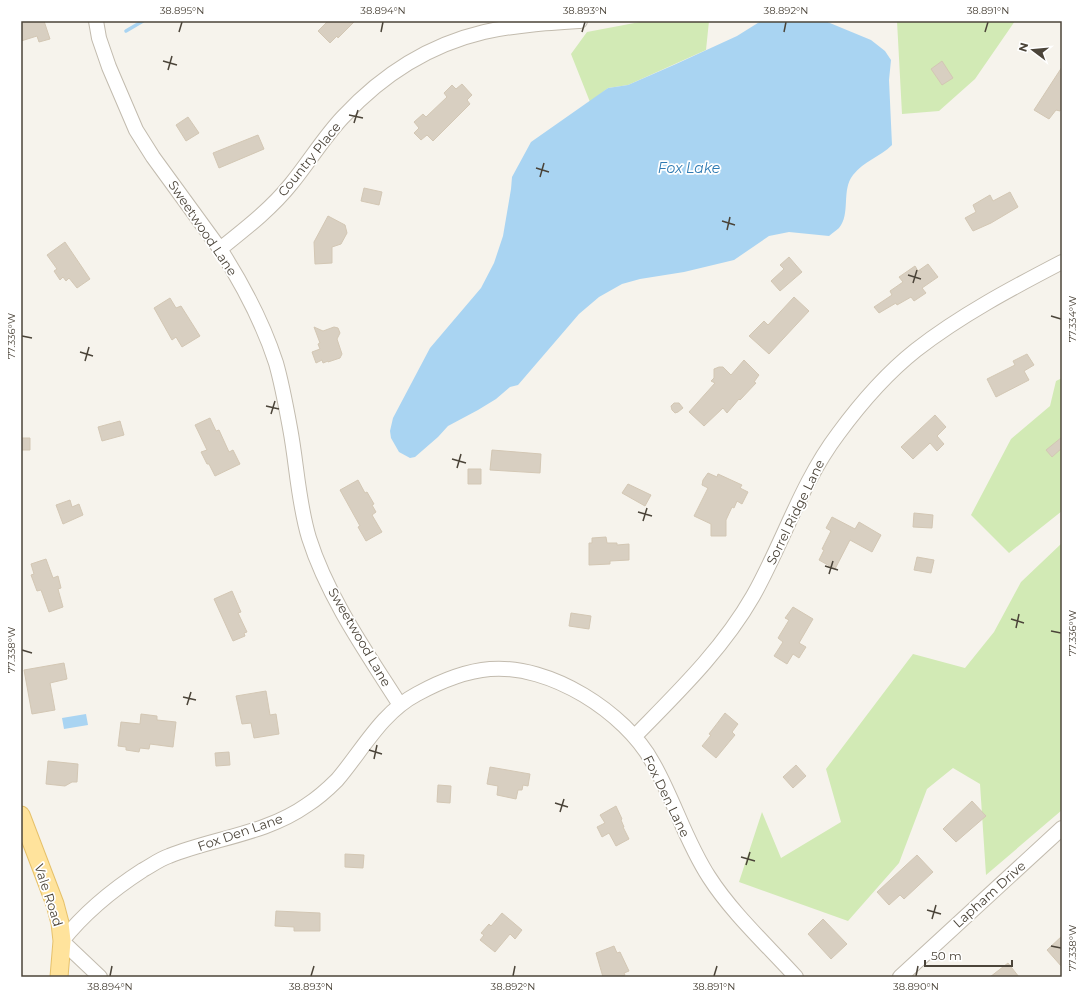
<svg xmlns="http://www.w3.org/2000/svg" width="1083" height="998" font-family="Montserrat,sans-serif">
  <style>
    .green { fill: #d2eab5 }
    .water { fill: #a9d4f2 }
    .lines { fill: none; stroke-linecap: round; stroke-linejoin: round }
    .stream { stroke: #a9d4f2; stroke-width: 3.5 }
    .building { fill: #d8cfc1; stroke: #d3c7b4 }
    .minor-casing { stroke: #c2bbae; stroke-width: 16 }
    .major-casing { stroke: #e6c16a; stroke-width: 19 }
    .minor { stroke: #fff; stroke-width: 14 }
    .major { stroke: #ffe39c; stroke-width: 17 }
    .ticks { fill: none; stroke: #4b4439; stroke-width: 1.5 }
    .labels { text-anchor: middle; stroke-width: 3.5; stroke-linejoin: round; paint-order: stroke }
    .street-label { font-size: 13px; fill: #4b4439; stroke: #fff }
    .water-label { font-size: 14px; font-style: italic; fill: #2e7ab2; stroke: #fff }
    .neatline { fill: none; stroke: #4b4439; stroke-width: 1.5 }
    .ticks-label { font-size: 10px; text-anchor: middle; fill: #4b4439 }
  </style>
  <rect width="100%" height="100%" fill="#f6f3ec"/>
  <path class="green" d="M645,21H709L706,50L628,85L608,88L590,102L571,54L587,32Z
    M897,21H1015L975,79L939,111L902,114Z
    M1062,378V511L1009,553L971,515L1011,439L1050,406L1056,381Z
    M1062,543V810L986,875L980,784L953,768L927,789L899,863L848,921L739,882L762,812L781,858L841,822L826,769L913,654L965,668L994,632L1021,582Z"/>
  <path class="water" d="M761,21H825L871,40L885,51L891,60L889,80L892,145C880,157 864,161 853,175C841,190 851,214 839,228C836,231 832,233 829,236L789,232L769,236L734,260L684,272L640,279L622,284L599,297L579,314L518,385L510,387L496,399L478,410L448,426L438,437L415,457L410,458L399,452L391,438L390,431L393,418L430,348L481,288L494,263L503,236L511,189L512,177L531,142L608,88L628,85L676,64L737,36Z
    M86,714L88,725L64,729L62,718Z"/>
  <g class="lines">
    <path class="stream" d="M126,31L143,21"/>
  </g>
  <path class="building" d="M21,21H44L50,39L39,42L37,36L21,41Z
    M328,21H355L338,38L337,36L330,43L318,31Z
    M942,61L953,78L942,85L931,69Z
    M1062,67V107L1060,111L1056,110L1049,119L1034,110Z
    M462,84L472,95L467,100L470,104L433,141L427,135L421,140L414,133L419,128L414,122L423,114L426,117L447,97L444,93L452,85L456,89Z
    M188,117L199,133L186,141L176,125Z
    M258,135L264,149L219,168L213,153Z
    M364,188L382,192L379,205L361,201Z
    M1010,192L1018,207L991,223L973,231L965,218L976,212L973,205L990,195L993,201Z
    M328,216L345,225L347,233L341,244L332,247V263L315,264L314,242Z
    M65,242L90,279L77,288L69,278L66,281L63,277L60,280L54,271L57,269L47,255Z
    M789,257L802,272L780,291L771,281L784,269L780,265Z
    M928,264L938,277L922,288L926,293L914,301L911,297L897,305L896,303L879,313L874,307L892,295L890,291L903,282L899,277L915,266L918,271Z
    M794,297L809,311L769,354L749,336L764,321L768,325Z
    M170,298L176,308L181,306L200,336L182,347L176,337L172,340L154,308Z
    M314,327L323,331L334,327L338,328L340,333L337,339L342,354L340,358L328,362V361L323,363L322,360L316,363L312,352L320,349L318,344L320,343Z
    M1027,354L1034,365L1024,371L1029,380L996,397L987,379L1015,365L1013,361Z
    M744,360L759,375L754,382L756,383L740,400L739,399L727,413L723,408L704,426L689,412L715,383L711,381L714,378V369L719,367H723L731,375Z
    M674,403H679L683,408L678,412L675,413L672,410L671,406Z
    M935,415L946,427L937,436L944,444L937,451L930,443L913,459L901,447Z
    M210,418L216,431L219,430L229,452L233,450L240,464L215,476L209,464H207L201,452L207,450L195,425Z
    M120,421L124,435L102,441L98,427Z
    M1062,437V448L1052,457L1046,450Z
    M21,438H30V450H21Z
    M492,450L541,454L540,473L490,470Z
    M468,469H481V484H468Z
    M708,473L717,477L718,474L742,485L740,488L748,492L742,504L737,501L734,508L732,507L726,520V536H711V524L694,516L708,488L702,485L703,480Z
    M358,480L365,493L367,492L374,504L372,505L376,512L372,515L382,532L366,541L358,527L360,526L340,490Z
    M628,484L651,495L645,506L622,493Z
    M70,500L72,507L79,504L83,515L63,524L56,505Z
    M914,513L933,515L932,528L913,527Z
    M832,517L855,529L859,522L881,535L872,552L850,540L835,569L819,560L824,550L822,549L831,531L826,528Z
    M606,537L607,543H617V545L629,544V560L610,561V564L589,565V543H592V538Z
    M917,557L934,560L931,573L914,570Z
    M46,559L53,578L58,576L61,588L58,589L63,607L49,612L41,590L37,591L31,575L34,574L31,564Z
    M232,591L241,612L238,613L247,632L244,633L245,636L233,641L214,599Z
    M793,607L813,619L799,643L806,647L799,658L793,654L787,664L774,656L783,642L778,638L789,620L785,618Z
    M571,613L591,616L589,629L569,626Z
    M64,663L67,679L50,683L55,710L32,714L24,670Z
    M266,691L270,715L276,714L279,734L254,738L251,723L242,724L236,696Z
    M725,713L738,724L732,732L735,735L716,758L702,746L711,735L709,734Z
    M141,714L157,716V720L176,722L173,747L150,744L149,749L140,748L139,752L126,750V747L118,746L121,722L140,724Z
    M229,752L230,765L216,766L215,753Z
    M48,761L78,764L77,782H72L65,786L46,784Z
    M796,765L806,776L793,788L783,777Z
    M490,767L530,774L528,786L523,785L522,790H518L516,799L497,795L498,786L487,784Z
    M438,785L451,786L450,803L437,802Z
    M972,801L986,816L956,842L943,829Z
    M616,806L622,819L621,820L624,827H623L629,839L616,846L609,833L602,837L597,827L605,823L600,815Z
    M345,854L364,855L363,868L345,867Z
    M917,855L933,872L904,899L900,895L889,905L877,892Z
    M276,911L320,913V931H294V927L275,926Z
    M502,913L522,930L515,939L510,934L495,952L480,940L484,935L481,933L489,924L491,926Z
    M823,919L847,944L831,959L808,934Z
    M1062,936V967L1047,950Z
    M614,946L617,953L620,952L629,971L624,973L625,975L620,977H603L596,953Z
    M1008,963L1019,977H990Z"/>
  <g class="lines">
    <g class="minor-casing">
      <path id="minor" d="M96,21L99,38L109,67L136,130L153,157L220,249C243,285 263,323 276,363C282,384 286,406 290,428C297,465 298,502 309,538C328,598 367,653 400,705
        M220,249C245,229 271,209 291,184C309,162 324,137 343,117C381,76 429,45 484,32C515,25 548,23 580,21
        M635,736C677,693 722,650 753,596C783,543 801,483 838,434C860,404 887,373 916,350C961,315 1012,288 1062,262
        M100,977L62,941C85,912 112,890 143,870C152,865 160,859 169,856C214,838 266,834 307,805C318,798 328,789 337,780C362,751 381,713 417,694C439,682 465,671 490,669C550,664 625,712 653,763C674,800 686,842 709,877C732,913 768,946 796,977
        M900,977L1062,828"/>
    </g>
    <g class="major-casing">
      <path id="major" d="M21,815L55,904L60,923L62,941L59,977"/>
    </g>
    <use href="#minor" class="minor"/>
    <use href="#major" class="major"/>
  </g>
  <path class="ticks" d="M179,32L182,22M381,32L383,22M582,32L585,22M784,32L786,22M985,32L988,22M163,61L177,65M168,70L172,56M349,115L363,118M354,123L358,110M536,168L549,172M540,177L544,163M722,221L735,225M727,230L730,217M908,275L921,279M913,283L917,270M1051,316L1061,319M22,336L32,338M80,352L93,356M85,361L89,347M266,406L279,409M271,414L275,401M452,459L466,463M457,468L461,454M638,512L652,516M643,521L647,508M825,566L838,570M829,574L833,561M1011,619L1024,623M1016,628L1019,614M1051,631L1061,633M22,650L32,653M183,697L196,700M187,705L191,692M369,750L382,754M374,759L377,745M555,803L568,807M560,812L564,799M741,857L755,861M746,865L750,852M927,910L941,914M932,919L936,905M1051,946L1061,948M110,976L112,966M311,976L314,966M513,976L515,966M714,976L717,966M916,976L918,966"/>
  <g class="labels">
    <g class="street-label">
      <text transform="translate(309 159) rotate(-51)" y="5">Country Place</text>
      <text transform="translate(203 228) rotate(56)" y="5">Sweetwood Lane</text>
      <text transform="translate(795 512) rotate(-64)" y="5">Sorrel Ridge Lane</text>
      <text transform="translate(360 637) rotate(60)" y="5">Sweetwood Lane</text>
      <text transform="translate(667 796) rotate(64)" y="5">Fox Den Lane</text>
      <text transform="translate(240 832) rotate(-19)" y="5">Fox Den Lane</text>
      <text transform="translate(989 894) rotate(-42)" y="5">Lapham Drive</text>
      <text transform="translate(49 895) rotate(72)" y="5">Vale Road</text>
    </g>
    <g class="water-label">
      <text x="689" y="173">Fox Lake</text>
    </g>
  </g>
  <rect width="1083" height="998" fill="none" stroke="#ffffff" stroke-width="44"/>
  <g transform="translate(1033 50) rotate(286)" stroke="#ffffff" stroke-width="3" paint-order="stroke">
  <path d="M0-3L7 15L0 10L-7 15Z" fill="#4b4439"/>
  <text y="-6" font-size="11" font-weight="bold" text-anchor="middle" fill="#4b4439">N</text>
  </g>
  <path d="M925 960v6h87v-6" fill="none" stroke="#4b4439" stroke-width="2"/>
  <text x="931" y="960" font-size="12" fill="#4b4439" stroke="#ffffff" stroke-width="3" paint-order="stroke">50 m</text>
  <rect x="22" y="22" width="1039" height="954" class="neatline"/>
  <g class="ticks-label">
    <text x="182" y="14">38.895°N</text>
    <text x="383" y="14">38.894°N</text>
    <text x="585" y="14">38.893°N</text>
    <text x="786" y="14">38.892°N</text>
    <text x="988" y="14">38.891°N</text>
    <text transform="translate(1072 319) rotate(-90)" y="4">77.334°W</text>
    <text transform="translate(11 336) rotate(-90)" y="4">77.336°W</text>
    <text transform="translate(1072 633) rotate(-90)" y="4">77.336°W</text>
    <text transform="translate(11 650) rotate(-90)" y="4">77.338°W</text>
    <text transform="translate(1072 948) rotate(-90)" y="4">77.338°W</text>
    <text x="110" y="990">38.894°N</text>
    <text x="311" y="990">38.893°N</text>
    <text x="513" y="990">38.892°N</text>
    <text x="714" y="990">38.891°N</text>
    <text x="916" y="990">38.890°N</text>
  </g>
</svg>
